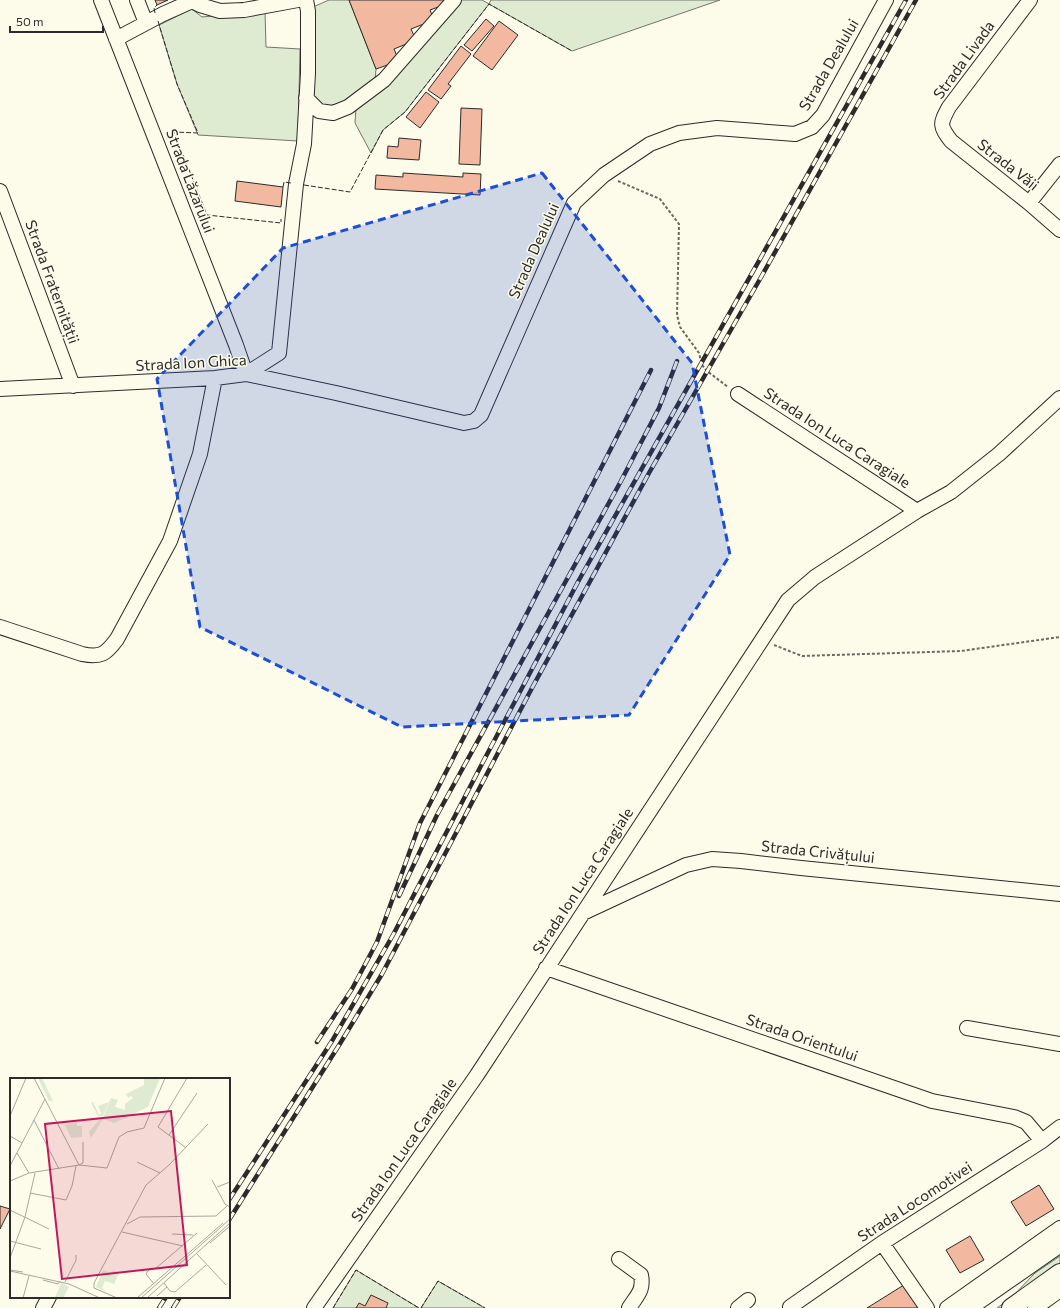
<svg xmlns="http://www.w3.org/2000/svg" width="1060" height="1308" font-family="Commissioner,sans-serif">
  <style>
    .green { fill: #deebd1; stroke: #74746e }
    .building { fill: #f2b8a0; stroke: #2b2b2b }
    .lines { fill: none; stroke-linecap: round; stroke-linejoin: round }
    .minor-casing { stroke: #2b2b2b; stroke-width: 16 }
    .major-casing { stroke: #2b2b2b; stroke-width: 20 }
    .path { stroke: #6a6964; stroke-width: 2; stroke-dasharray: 3 2; stroke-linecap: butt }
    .minor { stroke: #fdfbea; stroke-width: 14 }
    .major { stroke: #fdfbea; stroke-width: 18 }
    .rail-casing { stroke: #2b2b2b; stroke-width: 4.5 }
    .rail { stroke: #fdfbea; stroke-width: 3; stroke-dasharray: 9; stroke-linecap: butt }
    .fence { stroke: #2b2b2b; stroke-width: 1; stroke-dasharray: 5 2; stroke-linecap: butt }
    .marked { fill: #1d4ed8; fill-opacity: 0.2; stroke: #1d4ed8; stroke-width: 3; stroke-dasharray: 8 5; stroke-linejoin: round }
    .labels { text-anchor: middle; stroke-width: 3; stroke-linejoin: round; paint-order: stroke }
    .street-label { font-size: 15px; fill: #2b2b2b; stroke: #fdfbea }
    .inset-road { fill: none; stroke: #a9a89e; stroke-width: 1 }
    .view { fill: #c2185b; fill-opacity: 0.15; stroke: #c2185b; stroke-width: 2 }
    .inset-edge { fill: none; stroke: #2b2b2b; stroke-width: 2 }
  </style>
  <rect width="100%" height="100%" fill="#fdfbea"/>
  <path class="green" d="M329,0H349L376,69L375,81L343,105L325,106L314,98L313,7Z
    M460,0H482L489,4L491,0H720L572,51L489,4L405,112L383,130L371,153L355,123L356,107Z
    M192,9L202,17L265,11L266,47L300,49L298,141L198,135L177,84L159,25Z
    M1060,1256V1266L1004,1308H997L1011,1298L1035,1273Z
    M356,1270L419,1308H333Z
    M438,1281L485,1308H421Z"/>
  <path class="building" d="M155,0H168L157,5Z
    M349,0H448L449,3L430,10L434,20L411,29L416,40L394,49L399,61L376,69Z
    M486,19L494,26L472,51L464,45Z
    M499,21L518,35L492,70L473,56Z
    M461,46L471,54L448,84L451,86L441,99L428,90Z
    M426,92L439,102L420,128L406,117Z
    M461,108L482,109L480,165L459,164Z
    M399,138L421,140L419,160L387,158L388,146L398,147Z
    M403,173L463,177V173L481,174L480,195L375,189L376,175L403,177Z
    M237,181L283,187L281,207L235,201Z
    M1039,1185L1054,1209L1026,1226L1011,1202Z
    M0,1206L10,1209L0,1229Z
    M970,1236L984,1260L960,1273L946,1250Z
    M907,1283L921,1308H867Z
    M371,1295L388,1303L386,1308H356L359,1303L365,1306Z"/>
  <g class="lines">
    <g class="minor-casing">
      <path id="minor" d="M101,0L236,345L246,374
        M137,0L146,23
        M1030,0L949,107C940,124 939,125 951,141L1029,203L1060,230
        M116,39L163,14L192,1L200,5L220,11L244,10L298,0
        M306,98L319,111L333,113L348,107L384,80L454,0
        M0,191L73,386
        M1029,203L1060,164
        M246,374L279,353L296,184L304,144L308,73V11L306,0
        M0,389L215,378L246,374L336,393L464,423L474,421L481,415L574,203L604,175L650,144L679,133L717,128L795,134L812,127L823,115L886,0
        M738,394L917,511
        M0,627L82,654C101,658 106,654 117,639L170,541L200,454L215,378
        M583,913L686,865L712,859L741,861L801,868L1060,894
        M546,968L932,1101L1014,1117L1026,1122L1042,1141
        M967,1028L1060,1044
        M882,1243L927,1308
        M619,1259L641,1275C644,1291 637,1295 629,1308
        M790,1307L882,1243L1042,1141L1060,1127
        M43,1308L49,1297
        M314,1308L477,1075L788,600L815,577L917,511L951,492L999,454L1060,398
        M738,1308L748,1300
        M947,1308L1060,1228
        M1035,1308L1060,1290"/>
    </g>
    <g class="major-casing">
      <path id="major" d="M967,1308L1060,1243
        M1011,1308L1060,1273"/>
    </g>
    <path class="path" d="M618,181L660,199L679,224L677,315L680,327L699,353L702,365L707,371L728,387
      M774,645L802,656L961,651L1060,637"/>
    <use href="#minor" class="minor"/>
    <use href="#major" class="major"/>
    <g class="rail-casing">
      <path id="rail" d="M399,896L437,815L621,481L659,408L677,361
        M317,1042L352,989L377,942L420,823L651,370
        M229,1200L332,1041L393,935L484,760L579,580L906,0
        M229,1220L341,1042L382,974L532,688L649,473L760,279L916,0
        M159,1308L166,1297
        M173,1308L180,1297"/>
    </g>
    <use href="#rail" class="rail"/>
    <path class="fence" d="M155,13L154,8L157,5
      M158,21L177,84L198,133L174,132L207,215L281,223V219
      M304,185L350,192L383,130L405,112L489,4L572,51
      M283,187L284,182L291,183
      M333,1308L356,1270L419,1308
      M421,1308L438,1281L485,1308"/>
  </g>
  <path class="marked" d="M542,173L692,363L730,555L629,715L402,727L200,627L157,379L283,248Z"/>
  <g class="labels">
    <g class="street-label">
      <text transform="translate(964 60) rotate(-54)" y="5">Strada Livada</text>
      <text transform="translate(829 65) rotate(-60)" y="5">Strada Dealului</text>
      <text transform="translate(1008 165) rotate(38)" y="5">Strada Văii</text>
      <text transform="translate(190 181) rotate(69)" y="5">Strada Lăzarului</text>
      <text transform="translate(534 251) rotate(-66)" y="5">Strada Dealului</text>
      <text transform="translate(52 282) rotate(70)" y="5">Strada Fraternității</text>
      <text transform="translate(191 363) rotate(-3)" y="5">Strada Ion Ghica</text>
      <text transform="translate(837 438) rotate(33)" y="5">Strada Ion Luca Caragiale</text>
      <text transform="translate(818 852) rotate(6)" y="5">Strada Crivățului</text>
      <text transform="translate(583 881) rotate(-57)" y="5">Strada Ion Luca Caragiale</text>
      <text transform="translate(802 1038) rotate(19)" y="5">Strada Orientului</text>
      <text transform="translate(404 1150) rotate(-55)" y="5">Strada Ion Luca Caragiale</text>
      <text transform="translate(915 1202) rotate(-33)" y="5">Strada Locomotivei</text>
    </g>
  </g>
  <g transform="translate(10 1078)">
    <rect width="220" height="220" fill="#fdfbea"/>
    <path d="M28,0H32L43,23H39ZM134,0H150L138,29L104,45L93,41L81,60L79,54L91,40H93L101,20L108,22L105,29L115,32V26L123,20L121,18L118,20L116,16L134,7ZM83,24L89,37L91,35L88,28L99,24L93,38H88L81,25ZM67,44V48H72V59L61,60L55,47ZM93,192L101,195L103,192L109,195L104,206L95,203L92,210L97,214L86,209ZM51,205L59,209L53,220H45Z" fill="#deebd1"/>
    <path class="inset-road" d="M24,0L69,87M0,38L16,0M24,42L49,91M159,57L187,15M0,58L12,65M175,69L148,49L177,0M7,75L19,95M127,84L150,95M69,87L73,85V64M0,88L35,21M202,102L215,126L220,129M0,103L19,95L69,87L97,90L109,59L117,54L134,50L155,0M207,109L220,104M20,115L56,122L62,108L66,88M0,132L39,151M117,146L130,139L206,138L217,128M112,154L173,168M162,156L183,157M0,163L31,171M200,165L220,148M187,176L216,207M0,180L15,139L25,95M140,190L136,196L144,206M145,191L187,155M0,192L13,194M0,193L59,206L90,220M33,202L48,206L50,203M55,204L66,182V177M154,205L160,213L165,214L196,187M147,218L157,209M13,220L19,198M107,220L84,210V205L136,107L159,87L198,46M127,220L213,145M131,220L220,141M137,220L220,145"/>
    <path class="view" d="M161,33L177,187L52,201L35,46Z"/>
    <rect width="220" height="220" class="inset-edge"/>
  </g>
  <path d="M10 26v6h93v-6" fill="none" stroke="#2b2b2b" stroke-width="2"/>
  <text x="16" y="26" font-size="12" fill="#2b2b2b" stroke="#fdfbea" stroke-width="3" paint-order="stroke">50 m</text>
</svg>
